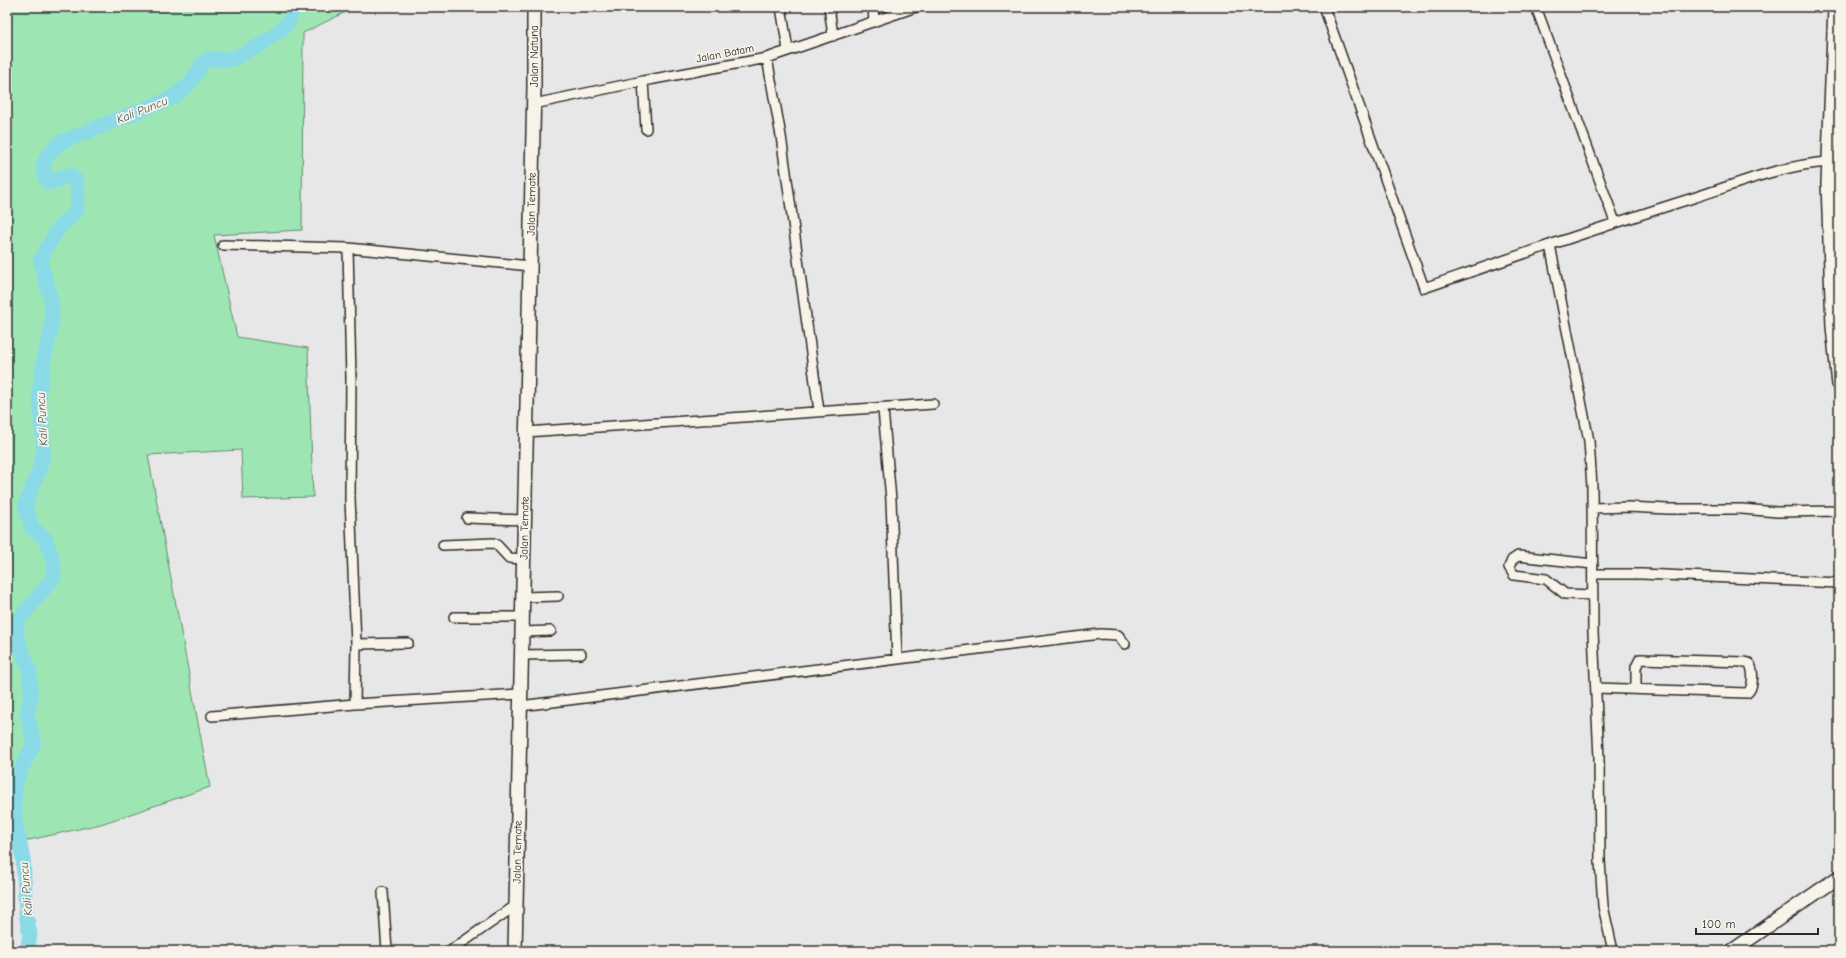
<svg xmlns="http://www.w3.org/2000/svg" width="1846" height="958" font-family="'Comic Neue',sans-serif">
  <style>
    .green { fill: #9de6b4; stroke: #648870 }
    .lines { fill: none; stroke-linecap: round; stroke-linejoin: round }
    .river { stroke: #8bdae8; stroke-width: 15 }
    .street-casing { stroke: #2b2b2b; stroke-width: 12 }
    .secondary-casing { stroke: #2b2b2b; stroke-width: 16 }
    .street { stroke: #f7f3e8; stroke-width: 9 }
    .secondary { stroke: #f7f3e8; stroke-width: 13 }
    .labels { text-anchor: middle; stroke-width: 3.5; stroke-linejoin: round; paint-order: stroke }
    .street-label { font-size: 11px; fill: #2b2b2b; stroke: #f7f3e8 }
    .water-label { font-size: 12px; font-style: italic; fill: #43575a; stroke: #f7f3e8 }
  </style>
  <rect width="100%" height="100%" fill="#e8e7e8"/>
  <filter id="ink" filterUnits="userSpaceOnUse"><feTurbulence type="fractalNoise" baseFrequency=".025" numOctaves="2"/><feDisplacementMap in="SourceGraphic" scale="8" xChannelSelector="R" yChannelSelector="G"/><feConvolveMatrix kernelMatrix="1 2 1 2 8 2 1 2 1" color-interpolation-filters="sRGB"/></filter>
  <g filter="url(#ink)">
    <path class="green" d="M7,7H356L303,33L302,230L214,235L237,337L308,348L313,497L243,499L241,450L148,455L210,787L101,824L7,845Z"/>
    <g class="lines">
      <path class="river" d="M27,951L30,935L26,914L23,858L16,828L14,802L16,780L34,743L27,713L31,698L29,668L17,639V622L54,577L53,560L45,538L32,528L25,505L39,471L44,450L39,391L45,354L51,330L52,311L51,299L40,260L58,229L76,211L78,197L76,180L69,175L48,183C38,165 46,156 59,143L174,97L190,83L203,63L209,59H232L257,47L281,30L288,22L295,7"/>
      <g class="street-casing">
        <path id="street" d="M781,7L788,50
          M829,7L833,36
          M873,7L874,22
          M1324,7L1424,288C1514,257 1603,226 1693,198C1737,184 1782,165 1828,162
          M1536,7L1615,222
          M767,58L781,136L819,411
          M643,81L646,129
          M534,104L643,81L767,58L916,7
          M1828,183L1839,181
          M1829,237L1839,235
          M223,245L348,248L530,266
          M1550,245L1589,441L1592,487L1593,632L1599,758L1600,861L1603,906L1613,951
          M883,409L891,500L897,659
          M526,432L933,404
          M1592,508L1628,507L1668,509H1742L1777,512L1839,511
          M467,518L524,520
          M443,545L493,543L496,544L509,558L523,559
          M1593,574H1642L1839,583
          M1593,595L1565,594L1546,579L1514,575L1509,567L1512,560L1518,556L1593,564
          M522,597L558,596
          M454,617H522
          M522,632L551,631
          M356,644L408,643
          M521,655L581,654
          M1596,688L1747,693C1754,688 1754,670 1749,663L1745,662L1640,659L1636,667V689
          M355,704L520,694
          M520,706L1100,634L1118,635L1125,644
          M212,716L355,704L356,644L350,498L351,379L348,248
          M383,892L387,951
          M450,951L515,906"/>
      </g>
      <g class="secondary-casing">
        <path id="secondary" d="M1835,7L1828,183L1833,327L1839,385
          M515,951L534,87V7
          M1732,951L1839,877"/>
      </g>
      <use href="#street" class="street"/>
      <use href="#secondary" class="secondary"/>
    </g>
  </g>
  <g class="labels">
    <g class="street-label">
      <text transform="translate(725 53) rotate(-11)" y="4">Jalan Batam</text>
      <text transform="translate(534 56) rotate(-90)" y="4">Jalan Natuna</text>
      <text transform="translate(531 204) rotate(-89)" y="4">Jalan Ternate</text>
      <text transform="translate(524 528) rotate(-89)" y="4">Jalan Ternate</text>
      <text transform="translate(517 852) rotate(-89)" y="4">Jalan Ternate</text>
    </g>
    <g class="water-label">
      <text transform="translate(142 110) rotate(-22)" y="4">Kali Puncu</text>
      <text transform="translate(42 419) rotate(-93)" y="4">Kali Puncu</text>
      <text transform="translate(26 889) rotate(-95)" y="4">Kali Puncu</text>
    </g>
  </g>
  <rect width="1846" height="958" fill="none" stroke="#f7f3e8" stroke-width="24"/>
  <rect x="12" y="12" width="1822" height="934" fill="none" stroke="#2b2b2b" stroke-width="1.5" filter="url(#ink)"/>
  <path d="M1696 928v6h122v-6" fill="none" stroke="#2b2b2b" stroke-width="2"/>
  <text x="1702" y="928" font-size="12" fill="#2b2b2b" stroke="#f7f3e8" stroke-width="3" paint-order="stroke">100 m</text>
</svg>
